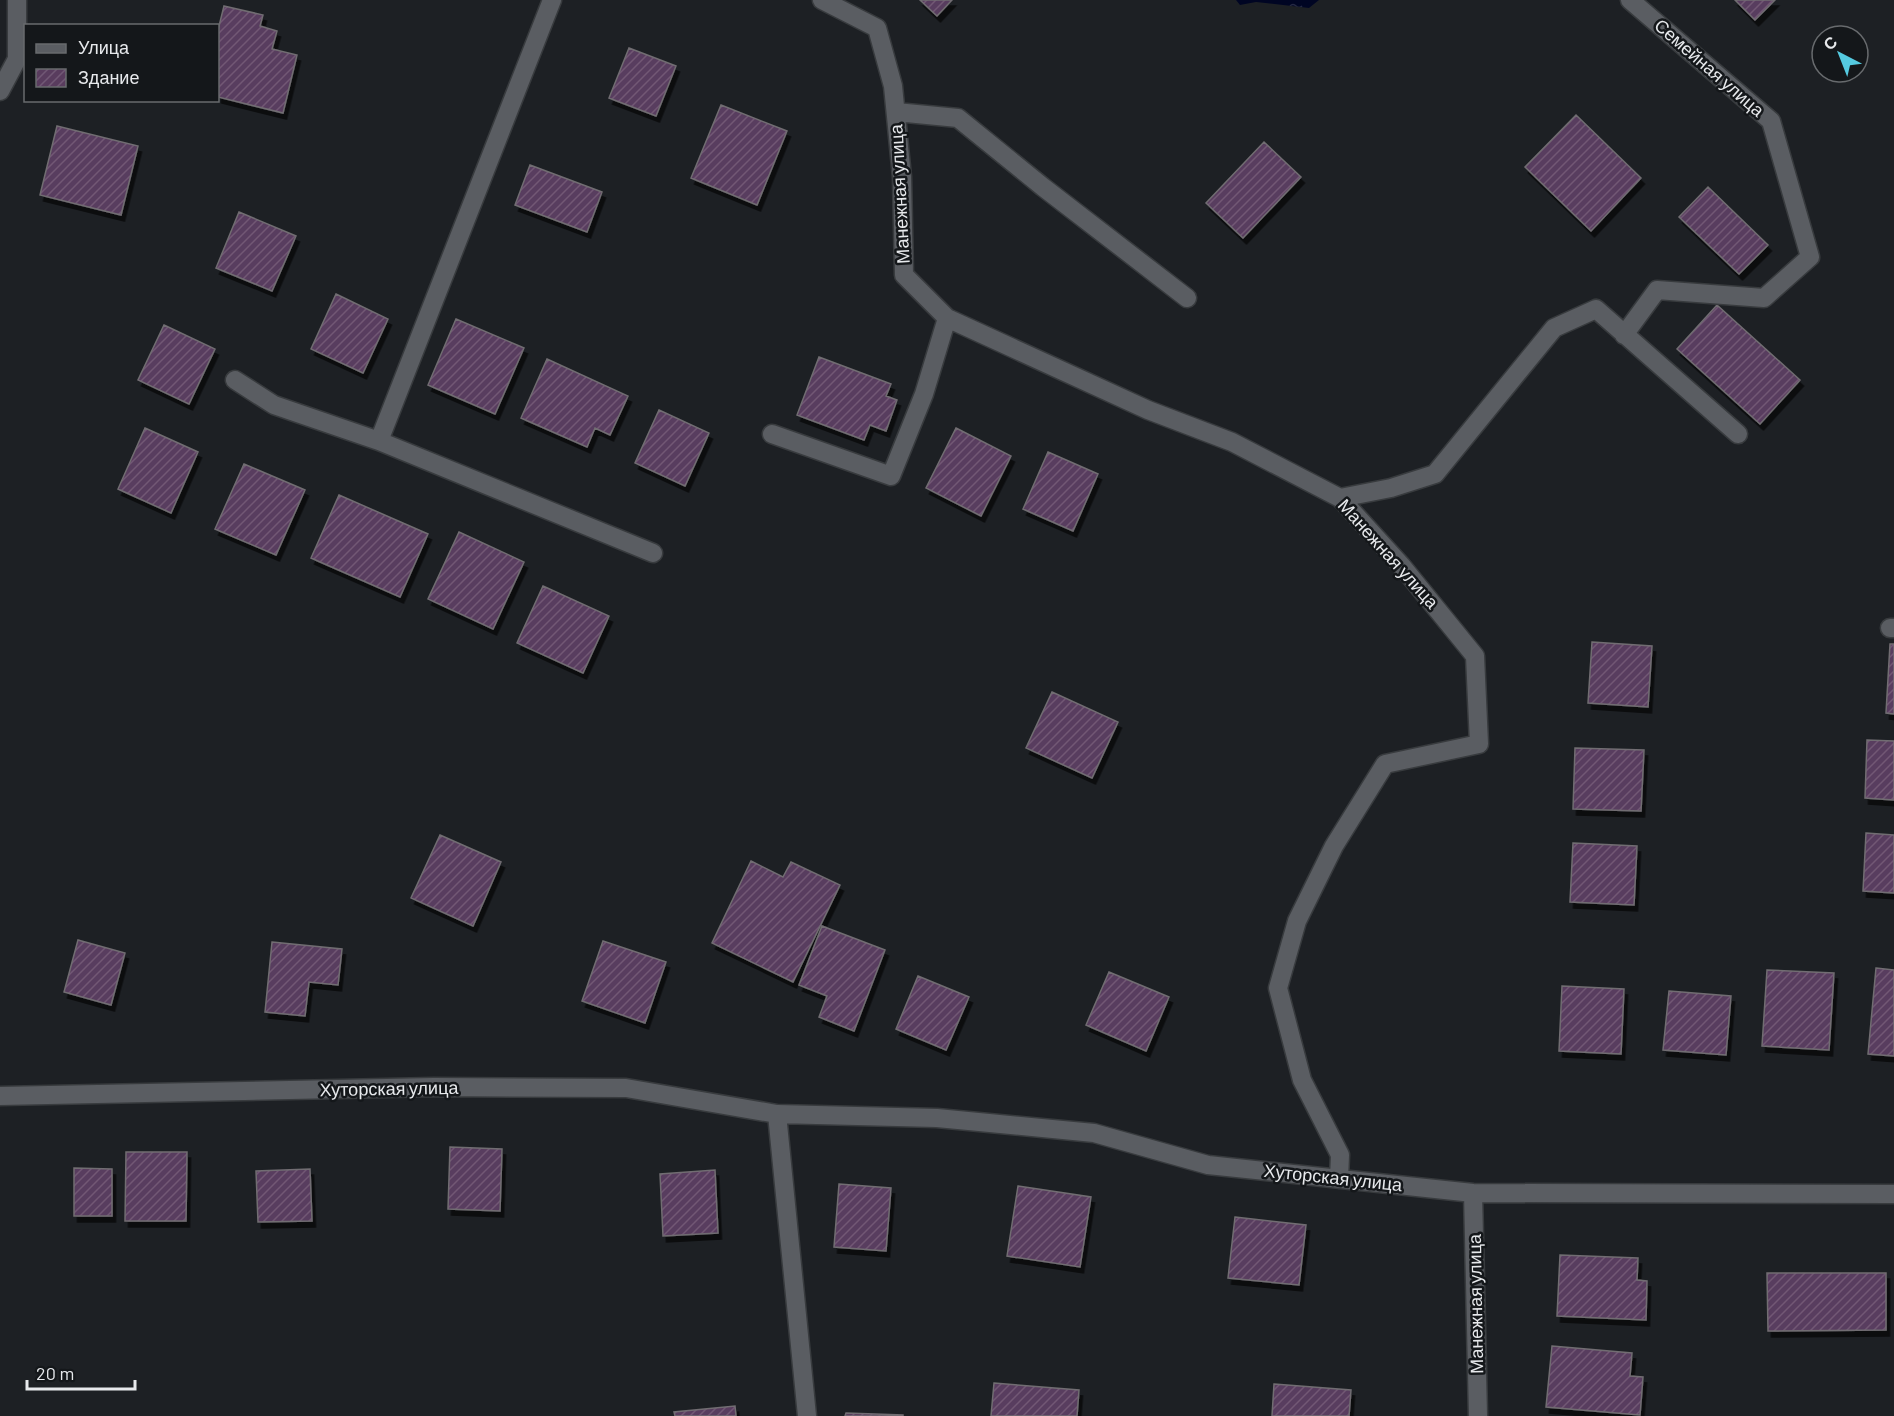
<svg xmlns="http://www.w3.org/2000/svg" width="1894" height="1416" font-family="Barlow,sans-serif">
  <style>
    .water { fill: url(#water-ripples) }
    .building { fill: url(#building-hatch); stroke: #716d72; stroke-width: 1.5; filter: url(#shadow) }
    .lines { fill: none; stroke-linecap: round; stroke-linejoin: round }
    .minor-casing { stroke: #383b3e; stroke-width: 21 }
    .minor { stroke: #5a5d62; stroke-width: 18 }
    .labels { text-anchor: middle; stroke-width: 5; stroke-linejoin: round; paint-order: stroke }
    .street-label { font-size: 18px; fill: #e7e9ec; stroke: #14171a }
  </style>
  <defs>
    <pattern id="water-ripples" width="26" height="14" patternUnits="userSpaceOnUse" patternTransform="scale(1.5)"><rect width="26" height="14" fill="#000523"/><path d="M2 4q2-2 4 0t4 0M15 11q2-2 4 0t4 0" fill="none" stroke="#252943"/></pattern>
    <pattern id="building-hatch" width="6" height="6" patternUnits="userSpaceOnUse" patternTransform="scale(1.5)"><rect width="6" height="6" fill="#593c5e"/><path d="M-1 1l2-2M0 6l6-6M5 7l2-2" fill="none" stroke="#715875"/></pattern>
    <filter id="shadow"><feDropShadow dx="3.5" dy="6" stdDeviation="0" flood-color="#0009"/></filter>
  </defs>
  <rect width="100%" height="100%" fill="#1d2024"/>
  <path class="water" d="M1236,0H1319L1309,8L1256,2L1240,5Z"/>
  <path class="building" d="M920,0H952L937,16Z
    M1735,0H1775L1755,20Z
    M224,6L263,15L260,26L277,31L272,49L297,55L283,113L218,97V30Z
    M629,48L676,66L656,116L609,98Z
    M721,105L787,131L757,205L691,178Z
    M1576,115L1641,178L1591,231L1525,167Z
    M57,126L138,146L121,215L40,195Z
    M1264,142L1301,177L1243,238L1206,203Z
    M530,165L602,192L587,232L515,205Z
    M1708,187L1768,245L1739,274L1679,217Z
    M239,212L296,236L272,291L216,268Z
    M336,294L388,319L363,373L311,349Z
    M1717,305L1800,380L1760,424L1677,349Z
    M456,319L524,348L495,414L428,385Z
    M164,325L215,349L189,404L138,380Z
    M819,357L891,384L886,396L897,400L886,431L870,425L864,440L797,415Z
    M547,359L628,396L610,435L595,428L587,447L521,418Z
    M659,410L709,433L685,486L635,463Z
    M145,428L198,452L171,513L118,489Z
    M956,428L1011,456L981,516L926,488Z
    M1048,452L1098,474L1073,531L1023,509Z
    M244,464L305,490L276,555L215,529Z
    M339,495L428,534L400,597L311,558Z
    M459,532L524,562L493,629L428,599Z
    M543,586L609,616L583,673L517,643Z
    M1592,642L1652,646L1648,707L1588,703Z
    M1890,644H1894V714L1886,713Z
    M1052,692L1118,722L1092,778L1026,748Z
    M1867,740L1894,741V800L1865,798Z
    M1575,748L1644,750L1641,811L1573,809Z
    M1866,833L1894,835V893L1863,891Z
    M440,835L501,862L473,926L411,898Z
    M1573,843L1637,846L1634,905L1570,902Z
    M751,861L783,877L791,862L840,885L793,982L712,943Z
    M822,926L885,950L854,1031L819,1017L827,996L799,985Z
    M78,940L125,953L111,1005L64,992Z
    M603,941L666,962L645,1023L582,1001Z
    M272,942L342,949L338,985L309,982L305,1016L265,1012Z
    M1876,968L1894,970V1056L1868,1054Z
    M1767,970L1834,973L1829,1050L1762,1046Z
    M1109,972L1169,997L1146,1051L1086,1025Z
    M918,976L969,997L946,1050L896,1029Z
    M1562,986L1624,989L1621,1054L1559,1051Z
    M1669,991L1731,996L1726,1055L1663,1050Z
    M450,1147L502,1149L500,1211L448,1209Z
    M126,1152H187L186,1221H125Z
    M74,1168L112,1169V1216H74Z
    M310,1169L312,1221L258,1222L256,1171Z
    M715,1170L718,1233L663,1236L660,1174Z
    M839,1184L891,1188L886,1251L834,1247Z
    M1018,1186L1091,1197L1080,1267L1007,1256Z
    M1235,1217L1306,1225L1299,1285L1228,1278Z
    M1560,1255L1638,1258L1637,1280L1647,1281L1646,1320L1557,1316Z
    M1767,1273H1886V1330L1768,1331Z
    M1552,1346L1632,1353L1630,1376L1643,1377L1640,1415L1546,1407Z
    M994,1383L1079,1390L1077,1416H991Z
    M1274,1384L1351,1390L1349,1416H1272Z
    M735,1406L736,1416H675L674,1412Z
    M846,1413L903,1415V1416H845Z"/>
  <g class="lines">
    <g class="minor-casing">
      <path id="minor" d="M552,0L379,441L653,553
        M822,0L877,28L893,86L902,177L904,275L947,318L1148,410L1232,442L1340,498L1401,565L1475,656L1479,744L1385,764L1334,846L1297,921L1278,988L1302,1080L1340,1155L1339,1179
        M0,91L17,59V0
        M896,112L958,118L1043,187L1187,298
        M1624,335L1657,290L1764,298L1810,257L1771,121L1630,0
        M235,380L274,405L379,441
        M772,434L891,476L924,394L947,318
        M1340,498L1391,488L1435,474L1554,328L1596,309L1738,434
        M1890,628H1894
        M0,1096L434,1087L626,1088L777,1114L937,1118L1094,1133L1208,1165L1473,1193L1894,1194
        M777,1114L807,1416
        M1473,1193L1478,1416"/>
    </g>
    <use href="#minor" class="minor"/>
  </g>
  <g class="labels">
    <g class="street-label">
      <text transform="translate(1709 68) rotate(41)" y="6">Семейная улица</text>
      <text transform="translate(900 194) rotate(-93)" y="6">Манежная улица</text>
      <text transform="translate(1388 554) rotate(48)" y="6">Манежная улица</text>
      <text transform="translate(389 1089) rotate(-1)" y="6">Хуторская улица</text>
      <text transform="translate(1333 1178) rotate(6)" y="6">Хуторская улица</text>
      <text transform="translate(1476 1304) rotate(-91)" y="6">Манежная улица</text>
    </g>
  </g>
  <rect x="24" y="24" width="195" height="78" fill="#14171a" stroke="#686b6e" stroke-width="1.5"/>
  <rect x="36" y="44" width="30" height="9" fill="#5a5d62" stroke="#686b6e" stroke-width="1.5"/>
  <text x="78" y="54" font-size="18" fill="#e7e9ec">Улица</text>
  <rect x="36" y="69" width="30" height="18" fill="url(#building-hatch)" stroke="#686b6e" stroke-width="1.5"/>
  <text x="78" y="84" font-size="18" fill="#e7e9ec">Здание</text>
  <g transform="translate(1840 54) rotate(318)"><circle r="28" fill="#14171a" stroke="#686b6e" stroke-width="1.5"/>
  <path d="M0-4.5L10 22L0 15L-10 22Z" fill="#55cae0"/>
  <text y="-9" font-size="16" font-weight="bold" text-anchor="middle" fill="#e7e9ec">С</text>
  </g>
  <path d="M27 1380v9h108v-9" fill="none" stroke="#e7e9ec" stroke-width="3"/>
  <text x="36" y="1380" font-size="18" fill="#e7e9ec" stroke="#14171a" stroke-width="4.5" paint-order="stroke">20 m</text>
</svg>
